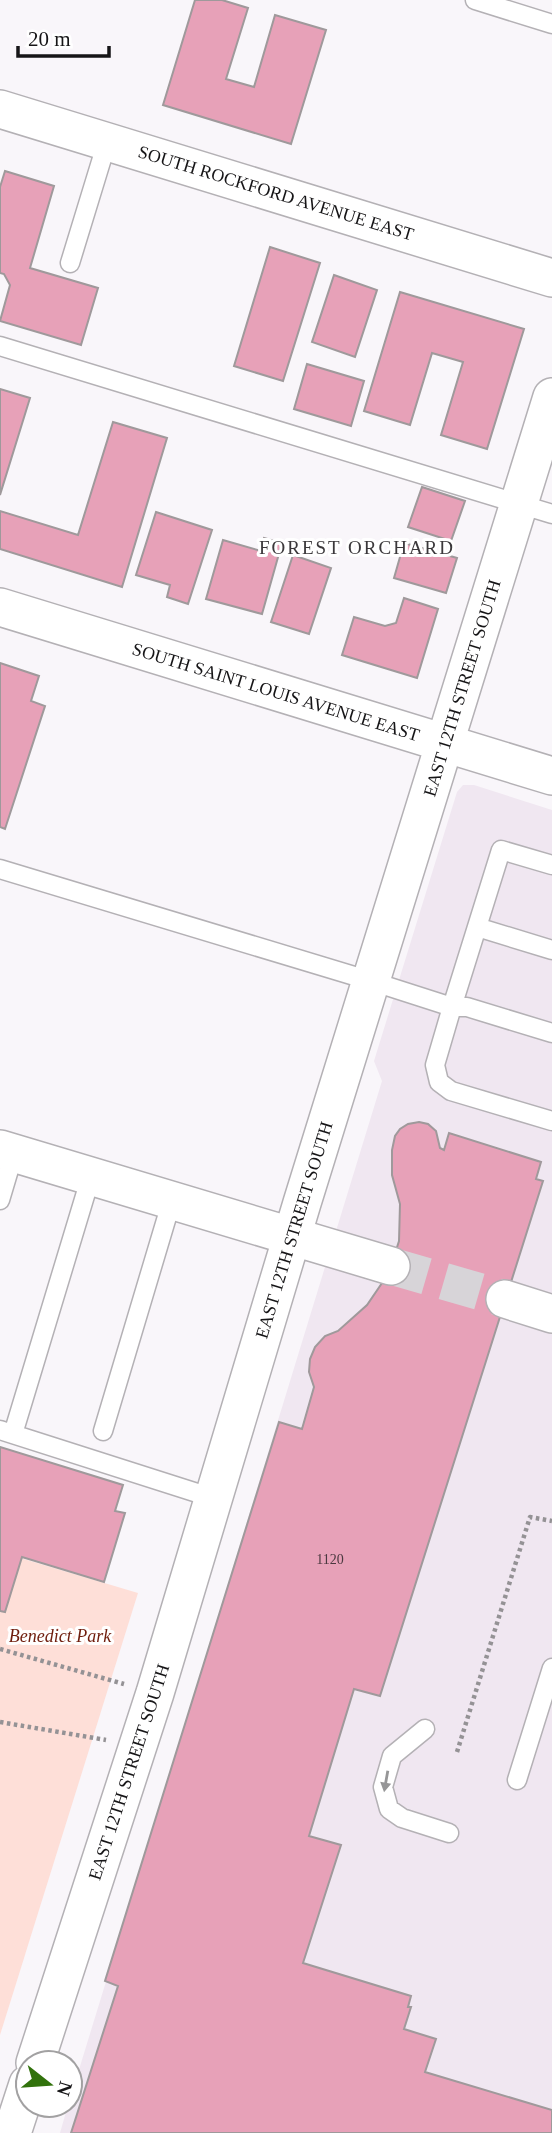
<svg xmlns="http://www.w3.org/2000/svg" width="552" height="2133" font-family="Georgia,serif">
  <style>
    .built { fill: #f0e7f1 }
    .green { fill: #fedfd8 }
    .building { fill: #e7a1b8; stroke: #9f999b; stroke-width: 2 }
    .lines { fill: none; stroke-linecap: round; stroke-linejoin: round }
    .street-tunnel { stroke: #d7d4d8; stroke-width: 37; stroke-dasharray: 37 18; stroke-linecap: butt }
    .lane-casing { stroke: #b4b1b5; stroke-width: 21 }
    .street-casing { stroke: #b4b1b5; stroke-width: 40 }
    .path { stroke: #949295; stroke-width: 4.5; stroke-dasharray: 3.5 3.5; stroke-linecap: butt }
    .lane { stroke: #fff; stroke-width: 18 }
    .street { stroke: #fff; stroke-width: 37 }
    .oneway { fill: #969697 }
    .labels { text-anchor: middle; stroke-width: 6; stroke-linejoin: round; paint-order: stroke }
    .number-label { font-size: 14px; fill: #4a383f }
    .street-label { font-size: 18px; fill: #161517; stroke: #fff }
    .park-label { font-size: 18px; font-style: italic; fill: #6f1d0d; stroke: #fff }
    .neighbourhood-label { font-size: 19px; letter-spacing: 2px; fill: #3b383b; stroke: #fff }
  </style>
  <rect width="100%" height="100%" fill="#f9f6fa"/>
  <path class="built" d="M463,785H474L552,810V2133H60L68,2105H70V2099L382,1081L374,1061L457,792Z"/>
  <path class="green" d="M17,1557L138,1593L0,2035V1613Z"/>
  <path class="building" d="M195,0H222L248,8L226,79L254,87L275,15L326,30L291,144L163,105Z
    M5,171L54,186L30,268L98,288L81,345L0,321L10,285L4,274L0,273V187Z
    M270,247L320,263L283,381L234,366Z
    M334,275L377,290L355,357L312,342Z
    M400,292L524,329L487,449L441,435L463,362L432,353L410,425L364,411Z
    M307,364L364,381L351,426L294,409Z
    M0,389L30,398L0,495Z
    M113,422L167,438L122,587L0,549V511L78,535Z
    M422,487L465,501L451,541L408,527Z
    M156,512L212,530L188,604L167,597L170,585L136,575Z
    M264,538L282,543L262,614L206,599L223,540L261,551Z
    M404,543L457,558L446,593L394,578Z
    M293,555L331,568L309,634L271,622Z
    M404,598L438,609L417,678L342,655L354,617L385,626L396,623Z
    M0,663L39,676L31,701L45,706L5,829L0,827Z
    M419,1122L428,1124L436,1131L440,1148L444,1150L449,1133L541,1162L536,1179L543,1181L380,1696L354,1689L309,1836L341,1845L303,1963L411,1996L408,2007H411L404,2029L436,2039L425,2072L552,2110V2133H71L118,1986L105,1981L279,1422L302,1429L314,1387L309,1372L310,1359L315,1347L325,1336L338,1331L367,1305L382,1283L391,1266L399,1241L400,1204L392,1175V1150L395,1136L400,1129L408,1124Z
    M0,1447L123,1485L115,1511L125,1513L104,1582L22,1557L5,1612L0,1611Z"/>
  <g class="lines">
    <path class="street-tunnel" d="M391,1266L505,1299"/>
    <g class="lane-casing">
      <path id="lane" d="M475,0L552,24
        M70,263L107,142
        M0,346L552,514
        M0,869L371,981L452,1007L501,850L552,865
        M477,927L552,950
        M552,1033L467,1007H452L435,1065L439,1082L451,1091L552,1121
        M0,1200L14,1153
        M0,1430L213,1498
        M103,1431L172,1200
        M13,1434L91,1176
        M425,1729L392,1756L383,1787L389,1809L402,1818L449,1833
        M517,1780L552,1668"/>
    </g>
    <g class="street-casing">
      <path id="street" d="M0,109L552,278
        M0,607L552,776
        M0,1149L391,1266
        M505,1299L552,1314
        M35,2063L155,1693L302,1203L552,397
        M12,2133L28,2084"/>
    </g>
    <path class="path" d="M0,1649L124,1684
      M0,1722L106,1740
      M457,1752L530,1517L552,1521"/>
    <use href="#lane" class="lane"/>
    <use href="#street" class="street"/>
  </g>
  <defs><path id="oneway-solid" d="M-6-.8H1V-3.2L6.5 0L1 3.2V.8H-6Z" transform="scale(1.75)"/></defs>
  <use class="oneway" href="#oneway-solid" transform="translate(386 1781) rotate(100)"/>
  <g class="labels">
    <g class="number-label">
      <text x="330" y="1564">1120</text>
    </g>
    <g class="street-label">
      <text transform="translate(276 193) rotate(17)" y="6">SOUTH ROCKFORD AVENUE EAST</text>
      <text transform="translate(462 688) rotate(-73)" y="6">EAST 12TH STREET SOUTH</text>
      <text transform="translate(276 692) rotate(17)" y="6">SOUTH SAINT LOUIS AVENUE EAST</text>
      <text transform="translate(294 1230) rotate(-73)" y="6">EAST 12TH STREET SOUTH</text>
      <text transform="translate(129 1772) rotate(-72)" y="6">EAST 12TH STREET SOUTH</text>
    </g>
    <g class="park-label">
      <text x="60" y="1642">Benedict Park</text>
    </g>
    <g class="neighbourhood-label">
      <text x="357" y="554">FOREST ORCHARD</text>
    </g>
  </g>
  <g transform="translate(49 2084) rotate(107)"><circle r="33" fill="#ffffff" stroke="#a2a1a2" stroke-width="2"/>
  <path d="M0-5L12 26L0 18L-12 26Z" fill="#31720c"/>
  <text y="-10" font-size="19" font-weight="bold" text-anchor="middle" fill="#161517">N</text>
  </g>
  <path d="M18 46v10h91v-10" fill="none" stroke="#161517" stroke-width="3.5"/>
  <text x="28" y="46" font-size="21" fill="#161517" stroke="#ffffff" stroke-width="5" paint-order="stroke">20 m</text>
</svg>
